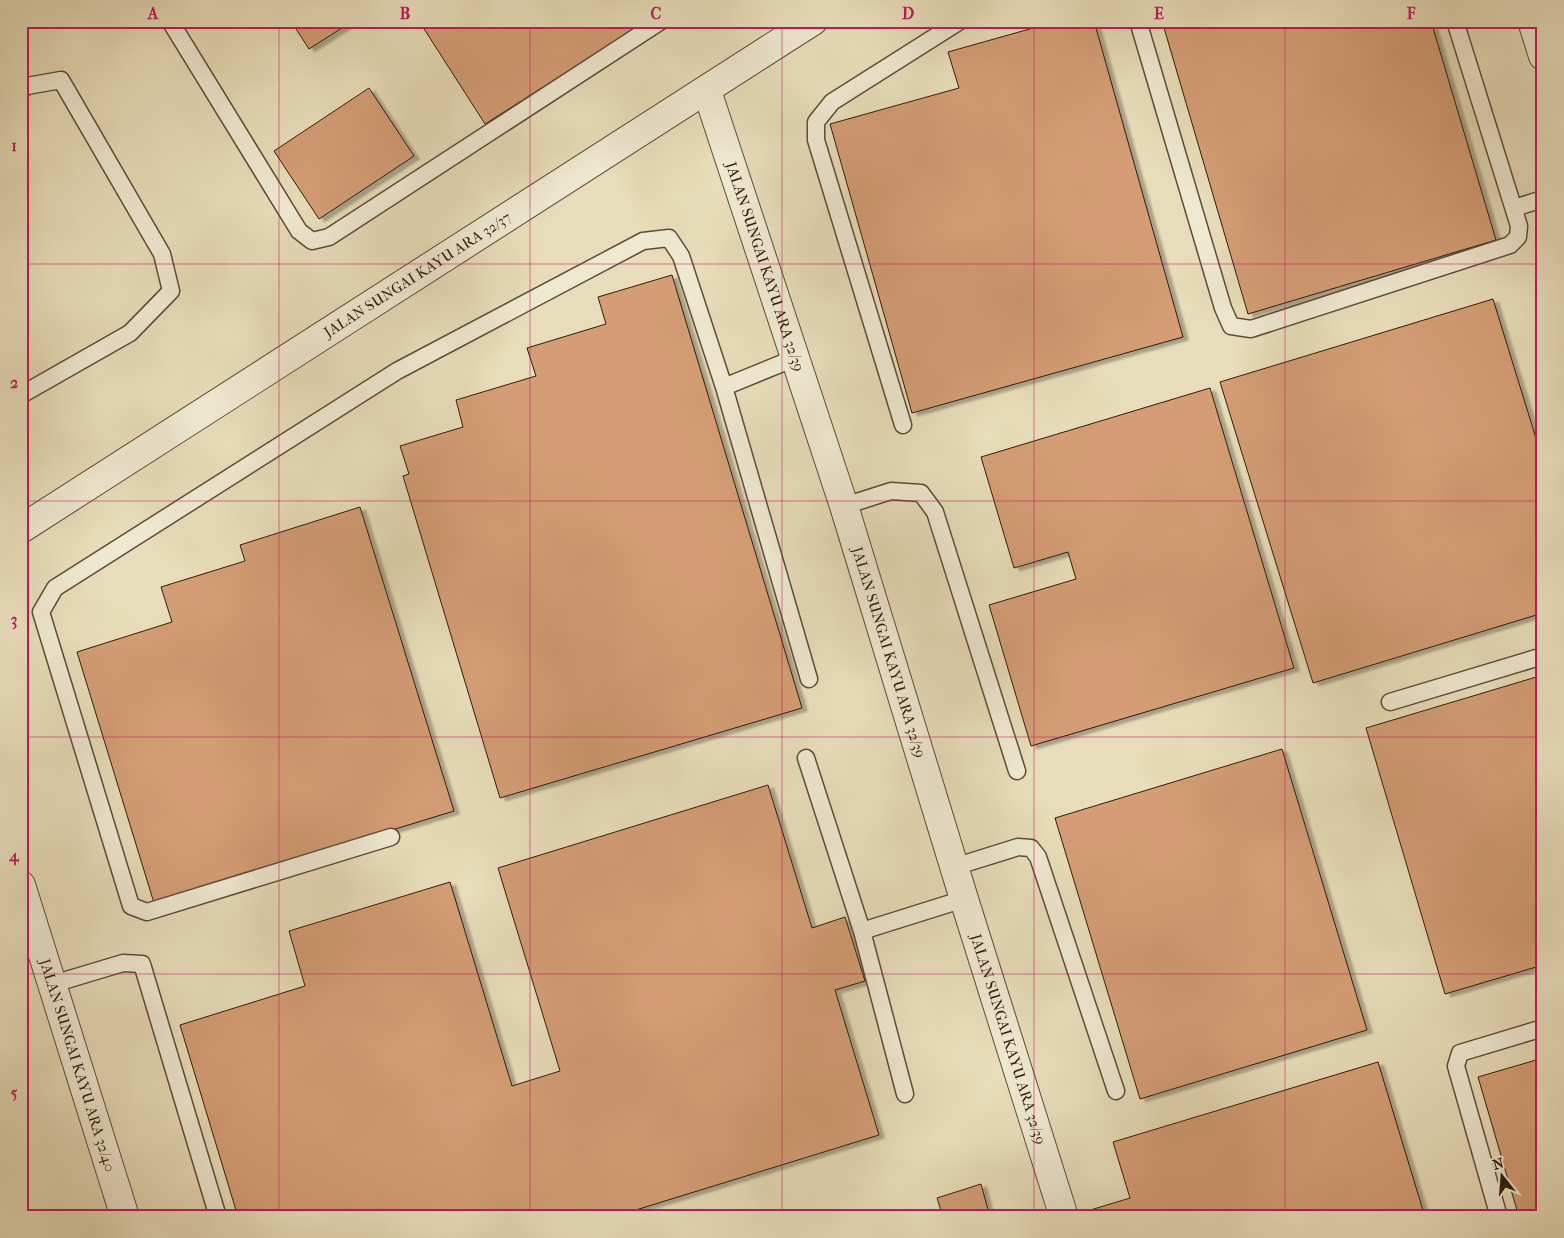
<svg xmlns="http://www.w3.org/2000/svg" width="1564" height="1238" font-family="'IM FELL French Canon',serif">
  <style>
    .building { fill: #d49d75; stroke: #2f1c0c; filter: url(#shadow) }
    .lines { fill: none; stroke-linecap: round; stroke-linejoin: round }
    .service-casing { stroke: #5d4c38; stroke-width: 19 }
    .minor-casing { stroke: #5d4c38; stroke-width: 30 }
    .service { stroke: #f0e9d2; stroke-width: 16 }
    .minor { stroke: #f0e9d2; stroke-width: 28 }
    .grid { fill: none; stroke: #c2185b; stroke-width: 1; stroke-opacity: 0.55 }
    .labels { text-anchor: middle; stroke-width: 4; stroke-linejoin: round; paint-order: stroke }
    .street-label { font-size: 15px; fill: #2f1c0c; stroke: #f0e9d2 }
    .neatline { fill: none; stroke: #c2185b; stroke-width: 2 }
    .grid-label { font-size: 16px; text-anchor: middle; font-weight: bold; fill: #c2185b }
  </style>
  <defs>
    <filter id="shadow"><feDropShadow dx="5.5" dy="3" stdDeviation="1" flood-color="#0004"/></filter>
  </defs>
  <rect width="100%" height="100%" fill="#e8ddba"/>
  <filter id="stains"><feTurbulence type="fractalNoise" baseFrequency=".004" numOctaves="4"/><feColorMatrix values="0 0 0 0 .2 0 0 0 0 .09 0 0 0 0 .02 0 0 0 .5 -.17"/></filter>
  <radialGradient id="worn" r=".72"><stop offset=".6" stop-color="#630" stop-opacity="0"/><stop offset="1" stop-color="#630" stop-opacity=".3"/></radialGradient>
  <path class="building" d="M291,21H353L309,49Z
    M419,21H647L485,124Z
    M1058,21H1094L1183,337L912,413L830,124L959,88L948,52Z
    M1162,21H1431L1496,240L1248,314Z
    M369,88L414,156L319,219L274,151Z
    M672,275L802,708L500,798L403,476L409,474L400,446L463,427L456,400L536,376L527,348L606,324L598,297Z
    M1493,299L1543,461V613L1313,683L1220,382Z
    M1210,388L1294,668L1031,746L989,605L1076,579L1068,552L1014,568L981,457Z
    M360,507L454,811L154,903L77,652L172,622L161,587L245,561L240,545Z
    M1543,675V965L1445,994L1366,728Z
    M1282,749L1367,1030L1140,1099L1055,818Z
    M768,785L812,928L845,917L865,981L835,990L879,1135L613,1217H238L180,1025L305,986L289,931L450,882L512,1086L560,1071L498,868Z
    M1543,1058V1217H1519L1478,1077Z
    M1378,1062L1425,1217H1089L1087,1211L1130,1198L1113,1142Z
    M981,1184L990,1217H943L937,1198Z"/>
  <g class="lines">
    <g class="service-casing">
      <path id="service" d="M170,21L299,231L312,241L329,237L661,21
        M1138,21L1223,308L1231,326L1251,329L1510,245L1518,237L1519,226L1455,21
        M21,90L27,86L61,80L162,254L171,291L130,333L21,395
        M1514,208L1543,199
        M795,358L724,387L809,679
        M903,425L816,140V122L832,102L960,21
        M844,506L891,491L921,493L935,512L1017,771
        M1390,702L1543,656
        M806,758L862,931
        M391,837L147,912L131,906L41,612L55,588L397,371L643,241L669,238L681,256L724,387
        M954,867L1018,847L1031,848L1038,857L1116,1091
        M53,984L123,963L142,964L218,1217
        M905,1094L862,931L964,899
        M1499,1217L1456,1066L1460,1053L1543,1028"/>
    </g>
    <g class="minor-casing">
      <g id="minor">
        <path d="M1532,21L1543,56"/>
        <path id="s1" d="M707,91L844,506L964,899L1064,1217"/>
        <path id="s2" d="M21,529L813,21"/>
        <path id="s3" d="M21,885L125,1217"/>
      </g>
    </g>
    <use href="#service" class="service"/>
    <use href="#minor" class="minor"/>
  </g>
  <path class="grid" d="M279,21V1217M530,21V1217M782,21V1217M1034,21V1217M1285,21V1217M21,264H1543M21,501H1543M21,737H1543M21,974H1543"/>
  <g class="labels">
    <g class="street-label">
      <text dy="5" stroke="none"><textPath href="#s1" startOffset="185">JALAN SUNGAI KAYU ARA 32/39</textPath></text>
      <text dy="5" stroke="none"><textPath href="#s2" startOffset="471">JALAN SUNGAI KAYU ARA 32/37</textPath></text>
      <text dy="5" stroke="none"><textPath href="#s1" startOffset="590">JALAN SUNGAI KAYU ARA 32/39</textPath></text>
      <text dy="5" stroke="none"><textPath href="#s1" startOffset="995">JALAN SUNGAI KAYU ARA 32/39</textPath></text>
      <text dy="5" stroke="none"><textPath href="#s3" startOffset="189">JALAN SUNGAI KAYU ARA 32/40</textPath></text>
    </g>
  </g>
  <rect width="1564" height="1238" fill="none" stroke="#e8ddba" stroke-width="55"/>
  <g transform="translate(1502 1176) rotate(343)" stroke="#f0e9d2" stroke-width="4" paint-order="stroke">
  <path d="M0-4L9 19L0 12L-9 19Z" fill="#2f1c0c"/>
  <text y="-8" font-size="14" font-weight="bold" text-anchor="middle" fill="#2f1c0c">N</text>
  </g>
  <rect x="28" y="28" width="1508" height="1182" class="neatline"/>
  <g class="grid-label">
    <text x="153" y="19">A</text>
    <text x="405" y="19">B</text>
    <text x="656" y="19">C</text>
    <text x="908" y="19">D</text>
    <text x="1159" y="19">E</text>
    <text x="1411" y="19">F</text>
    <text x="14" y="151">1</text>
    <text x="14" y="388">2</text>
    <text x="14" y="625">3</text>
    <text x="14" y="861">4</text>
    <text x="14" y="1098">5</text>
  </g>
  <rect width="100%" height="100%" filter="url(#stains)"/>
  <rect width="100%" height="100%" fill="url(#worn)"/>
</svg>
